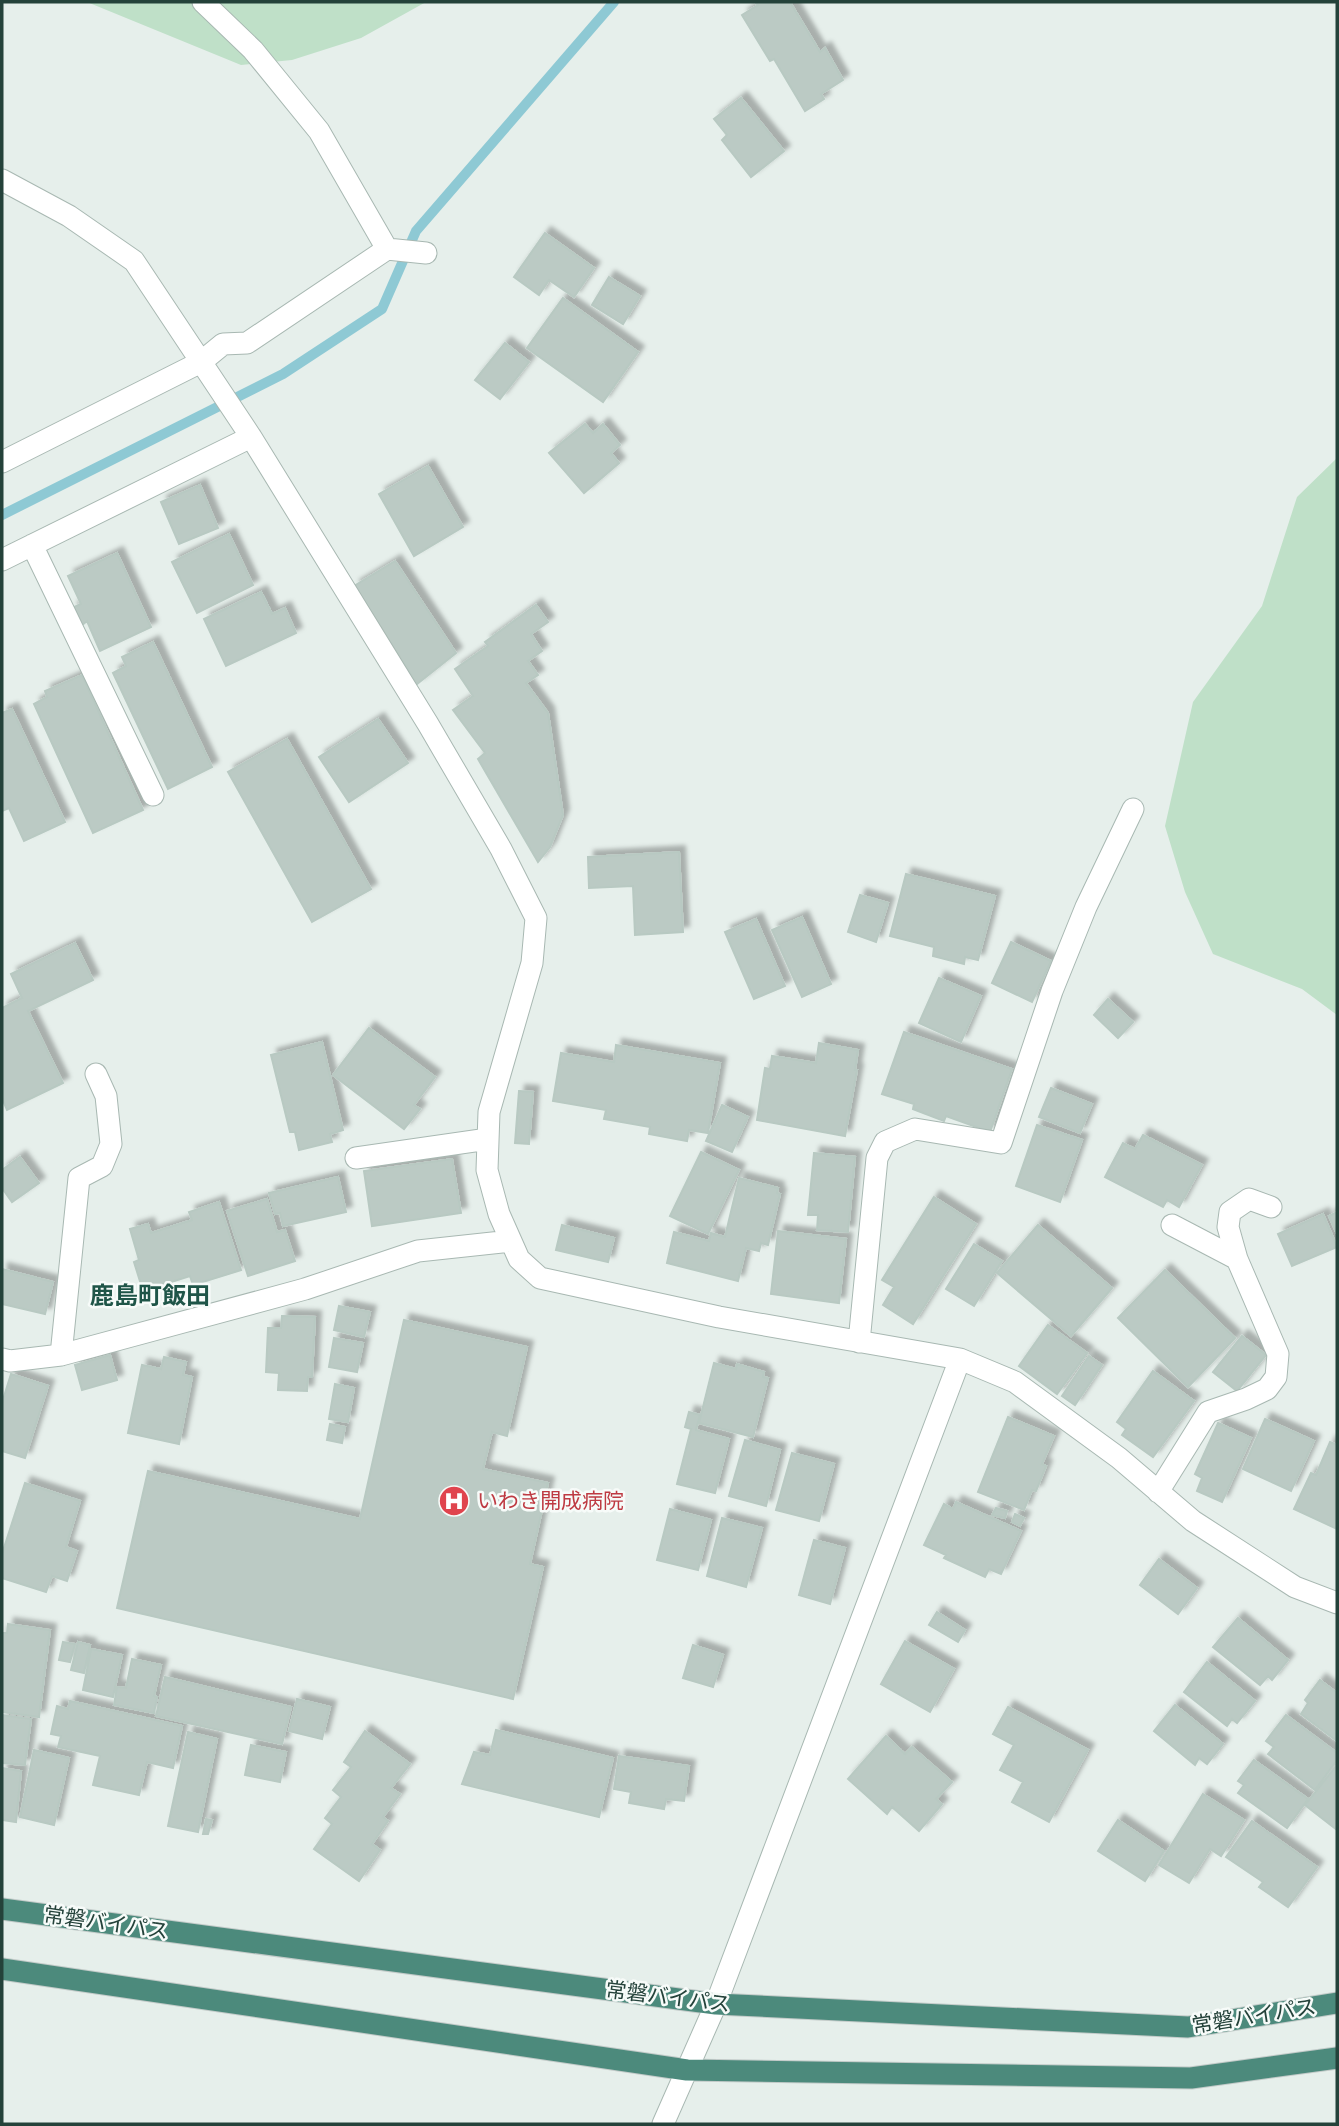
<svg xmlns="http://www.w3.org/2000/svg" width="1339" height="2126" font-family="Overpass,'Noto Sans JP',sans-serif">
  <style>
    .green { fill: #bfe0c8 }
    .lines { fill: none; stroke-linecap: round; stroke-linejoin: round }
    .stream { stroke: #8ec9d4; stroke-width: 10 }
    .building { fill: #bbcac4; stroke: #b8c9c2; stroke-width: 2; filter: url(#shadow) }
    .minor-casing { stroke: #a8b8b2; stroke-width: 23 }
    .tertiary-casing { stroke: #a8b8b2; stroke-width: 23 }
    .trunk-casing { stroke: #c2cac8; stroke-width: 23 }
    .minor { stroke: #fff; stroke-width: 21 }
    .tertiary { stroke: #fff; stroke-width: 21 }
    .trunk { stroke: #4c8a7c; stroke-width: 21 }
    .labels { text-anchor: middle; stroke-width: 5; stroke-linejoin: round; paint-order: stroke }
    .health-label { font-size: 21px; fill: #be3a42; stroke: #f7fbf9; text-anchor: start }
    .street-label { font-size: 21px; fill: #24423a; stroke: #f7fbf9 }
    .quarter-label { font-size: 24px; font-weight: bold; fill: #1f5548; stroke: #f7fbf9 }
  </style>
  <defs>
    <filter id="shadow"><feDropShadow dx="6" dy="-6" stdDeviation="2" flood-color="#0004"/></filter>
  </defs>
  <rect width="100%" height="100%" fill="#e6efeb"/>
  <path class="green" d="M87,2H426L361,38L292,60L241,65Z
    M1337,458V1015L1302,989L1213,954L1185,892L1165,826L1193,702L1262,606L1297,497Z"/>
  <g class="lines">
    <path class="stream" d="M2,515L283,374L382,309L416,231L614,2"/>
  </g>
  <path class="building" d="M755,2H790L820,52L825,48L843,80L821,94L824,99L805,111L774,59L770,61L742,15L758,5Z
    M741,98L784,151L751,177L722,140L727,135L714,119Z
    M545,233L594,268L574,297L549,280L539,295L514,277Z
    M609,277L640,296L623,324L592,305Z
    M563,298L638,352L603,402L527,348Z
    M505,343L529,362L500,399L475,380Z
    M585,424L593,433L603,424L620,445L611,453L619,463L584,493L549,453Z
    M428,466L463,527L414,556L379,494Z
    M200,485L218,528L179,544L161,502Z
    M229,534L253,585L197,613L172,562Z
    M117,553L151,627L100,651L87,621L81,626L72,608L81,604L68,576Z
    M395,561L456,653L417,684L354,586Z
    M261,592L272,614L285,608L296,633L226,666L204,619Z
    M536,605L548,622L531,634L542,651L528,661L538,675L526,683L548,713L563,815L550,847L538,862L478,759L485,753L453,710L473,696L455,669L488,646L485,642Z
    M153,642L212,767L168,789L113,673L126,666L122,657Z
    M82,675L143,810L93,833L34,704L47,697L45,691Z
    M12,709L65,822L24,841L9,808L2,811V713Z
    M378,719L408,763L349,802L319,757Z
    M287,739L371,889L312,922L228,772Z
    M679,852L683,932L635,935L633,886L589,888L588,857Z
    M906,874L995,896L978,960L965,957L964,964L933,956L934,947L890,936Z
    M860,895L888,903L876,942L848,932Z
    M802,917L831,984L802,997L772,930Z
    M756,919L785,986L754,999L725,932Z
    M1011,942L1051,961L1032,1002L992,983Z
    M75,943L93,980L28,1011L63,1083L7,1110L2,1098V1008L22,998L11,974Z
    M939,978L981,996L961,1042L919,1023Z
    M1108,999L1133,1022L1118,1038L1094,1015Z
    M369,1028L435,1077L414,1105L420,1109L404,1129L333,1075Z
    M904,1032L1012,1069L990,1132L946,1116L944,1121L913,1109L914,1104L882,1094Z
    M322,1042L343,1130L330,1134L332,1142L299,1150L295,1132H290L271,1055Z
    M819,1043L858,1050L855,1070H857L845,1136L757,1120L765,1068L770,1069L772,1056L816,1063Z
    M616,1045L720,1063L708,1133L689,1130L687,1141L649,1134L650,1127L604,1119L606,1110L553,1101L561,1053L614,1062Z
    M1051,1088L1092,1104L1080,1133L1039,1117Z
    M519,1091L533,1092L529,1144L515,1143Z
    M722,1105L748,1117L732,1152L706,1141Z
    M1037,1125L1082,1140L1060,1202L1016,1186Z
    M1143,1135L1202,1165L1179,1207L1167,1200L1163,1207L1105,1177L1123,1143L1135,1149Z
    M701,1152L739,1170L708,1234L670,1216Z
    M814,1153L855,1157L848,1232L817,1230L818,1215H808Z
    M20,1157L39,1183L12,1202L2,1188V1170Z
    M452,1159L461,1213L372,1226L364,1171Z
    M338,1177L346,1212L283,1226L280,1213L275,1214L269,1193Z
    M739,1178L778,1188L777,1193L780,1194L768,1245L761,1243L759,1251L746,1248L738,1281L667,1263L674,1232L709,1241L711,1233L725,1237Z
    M934,1197L976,1224L913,1324L883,1305L894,1287L882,1280Z
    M267,1199L277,1232L285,1230L295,1261L248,1276L227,1211Z
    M219,1202L241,1270L193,1285L190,1276L143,1291L134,1262L139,1260L130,1229L148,1224L151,1233L192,1220L189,1212Z
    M1337,1212V1234L1329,1216Z
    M1323,1214L1337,1247L1292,1266L1278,1234Z
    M562,1225L614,1238L608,1262L556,1250Z
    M1038,1225L1112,1288L1071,1336L997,1273Z
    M778,1231L846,1239L839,1303L771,1294Z
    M974,1244L1002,1261L974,1306L946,1289Z
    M2,1269L53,1282L45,1314L2,1304Z
    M1165,1270L1235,1338L1188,1387L1118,1318Z
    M339,1306L370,1312L364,1337L334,1330Z
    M282,1316L315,1317L312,1377H308L307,1391L278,1390L279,1373L266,1372L268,1328H281Z
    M404,1320L527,1347L507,1436L492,1432L483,1469L548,1483L530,1564L543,1567L513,1699L117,1608L148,1471L360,1519Z
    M1048,1325L1087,1353L1057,1394L1019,1366Z
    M1242,1336L1266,1355L1237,1391L1213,1372Z
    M334,1338L363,1343L357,1372L329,1367Z
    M110,1355L117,1380L82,1390L75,1365Z
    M1089,1356L1102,1365L1075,1405L1062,1396Z
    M164,1357L186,1362L183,1375L192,1377L179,1444L128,1433L142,1365L161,1369Z
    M714,1363L736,1369L737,1364L764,1372L763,1377L768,1378L753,1437L699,1423Z
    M1153,1371L1194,1401L1153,1457L1122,1435L1126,1429L1117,1422Z
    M11,1374L48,1386L25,1458L2,1451V1403Z
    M335,1384L354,1388L348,1422L329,1419Z
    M689,1412L700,1415L696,1430L729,1439L715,1493L677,1484L691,1429L685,1427Z
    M1008,1417L1054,1436L1042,1464L1046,1466L1036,1491L1032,1490L1024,1510L978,1492Z
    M1265,1419L1314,1441L1291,1491L1243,1469Z
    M1218,1423L1251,1438L1222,1502L1197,1491L1202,1478L1195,1474Z
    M330,1424L345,1427L342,1443L327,1440Z
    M745,1440L780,1450L766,1506L729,1496Z
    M1330,1442L1337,1445V1529L1294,1509L1311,1473L1316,1475Z
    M792,1453L834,1464L819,1521L776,1510Z
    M25,1483L80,1501L66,1547L77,1551L67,1581L52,1576L46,1592L2,1578V1554Z
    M956,1502L1021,1531L1001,1574L989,1569L985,1577L944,1558L946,1555L924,1545L944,1504L953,1509Z
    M996,1508L1007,1511L1005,1518L992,1515Z
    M670,1509L711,1520L698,1570L657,1560Z
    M1015,1514L1024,1518L1020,1526L1012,1522Z
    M722,1518L762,1528L746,1587L707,1576Z
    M814,1540L845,1548L830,1604L799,1595Z
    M1159,1559L1197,1588L1178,1614L1140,1585Z
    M937,1612L965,1630L958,1642L929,1625Z
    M1238,1618L1288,1660L1272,1680L1268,1676L1260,1685L1213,1647Z
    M8,1624L50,1630L39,1717L2,1712V1633H7Z
    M905,1641L954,1669L930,1712L881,1684Z
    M63,1642L75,1644L70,1662L59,1660Z
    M78,1642L90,1645L84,1673L71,1670Z
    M693,1645L723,1655L713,1687L683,1678Z
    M91,1649L122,1655L113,1697L83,1690Z
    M132,1659L161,1665L154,1696L157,1697L154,1713L114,1705L117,1687L126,1688Z
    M1207,1662L1255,1701L1237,1723L1232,1719L1227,1726L1184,1692Z
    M165,1677L291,1707L282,1744L156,1716Z
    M1320,1680L1337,1693V1741L1301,1714L1308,1703L1305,1700Z
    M297,1699L330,1707L322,1739L289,1731Z
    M70,1701L182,1726L173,1768L147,1762L139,1795L93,1785L100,1756L58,1747L61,1736L51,1734L57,1706L68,1709Z
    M1175,1705L1223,1744L1207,1764L1199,1758L1195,1765L1154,1731Z
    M1008,1707L1088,1750L1049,1822L1012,1802L1023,1782L1000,1770L1014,1745L993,1734Z
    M2,1715L31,1719L25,1765L2,1763Z
    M1286,1715L1337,1753V1760L1315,1790L1268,1754L1274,1747L1266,1741Z
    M496,1730L613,1758L599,1817L462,1784L474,1752L490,1755Z
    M365,1731L410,1764L391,1788L400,1794L383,1817L388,1821L372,1844L380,1850L359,1881L314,1849L332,1824L325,1818L341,1797L333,1790L351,1767L344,1762Z
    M188,1732L217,1739L198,1832L168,1826Z
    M886,1736L905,1754L912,1747L952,1782L936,1799L942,1804L919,1831L892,1807L887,1814L848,1779Z
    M251,1745L286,1752L280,1782L245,1775Z
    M34,1750L69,1758L54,1825L20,1817Z
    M619,1756L689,1766L684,1801L666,1799L664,1809L629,1803L631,1792L614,1789Z
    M1254,1760L1308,1799L1287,1828L1238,1793L1244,1785L1238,1781Z
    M1337,1765V1830L1305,1805Z
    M2,1768L21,1771L16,1822L2,1820Z
    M1203,1794L1244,1820L1221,1856L1210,1849L1189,1883L1159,1865Z
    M206,1819L212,1820L208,1834H203Z
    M1118,1820L1164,1851L1145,1881L1098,1851Z
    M1252,1821L1317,1867L1288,1907L1259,1887L1263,1882L1226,1857Z"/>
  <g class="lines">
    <g class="minor-casing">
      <path id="minor" d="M2,180L69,216L134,261L251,437L428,724L501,849L536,918L532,963L489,1112L487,1170L499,1214L519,1259L540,1278L719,1317L960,1359L1015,1382L1119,1458L1193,1521L1295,1587L1337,1603
        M387,249L426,253
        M2,462L201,362L223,344L247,343L387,249L319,131L253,50L203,2
        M32,545L153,795
        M2,560L251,437
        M356,1158L488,1139
        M1172,1225L1237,1259
        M859,1342L877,1158L885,1142L915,1129L1001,1143L1052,991L1086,907L1133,809
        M61,1355L79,1178L102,1166L111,1144L106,1096L96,1074
        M2,1359L10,1361L61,1355L305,1289L418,1251L511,1241
        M1158,1492L1208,1412L1246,1399L1267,1389L1276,1377L1278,1354L1237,1259L1228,1227L1230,1212L1249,1199L1271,1207
        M716,2004L960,1359"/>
    </g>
    <g class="tertiary-casing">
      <path id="tertiary" d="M663,2124L716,2004"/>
    </g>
    <g class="trunk-casing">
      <path id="trunk" d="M2,1909L716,2004L1188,2027L1337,2003
        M2,1969L687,2070L1191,2078L1337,2058"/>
    </g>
    <use href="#minor" class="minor"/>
    <use href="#tertiary" class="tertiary"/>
    <use href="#trunk" class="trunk"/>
  </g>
  <defs>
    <g id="hospital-disc" transform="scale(1.575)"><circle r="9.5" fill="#e0444e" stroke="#f7fbf9"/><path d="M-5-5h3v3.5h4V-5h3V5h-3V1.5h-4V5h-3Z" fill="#fff"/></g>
  </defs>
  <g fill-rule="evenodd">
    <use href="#hospital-disc" x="454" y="1501"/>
  </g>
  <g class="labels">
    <g class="health-label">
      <text x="477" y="1508">いわき開成病院</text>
    </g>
    <g class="street-label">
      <text transform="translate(106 1923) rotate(8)" y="7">常磐バイパス</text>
      <text transform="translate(668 1997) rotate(7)" y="7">常磐バイパス</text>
      <text transform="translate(1254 2016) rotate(-9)" y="7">常磐バイパス</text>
    </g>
    <g class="quarter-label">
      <text x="150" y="1304">鹿島町飯田</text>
    </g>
  </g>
  <rect width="1339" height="2126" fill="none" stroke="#24423a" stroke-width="7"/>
</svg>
